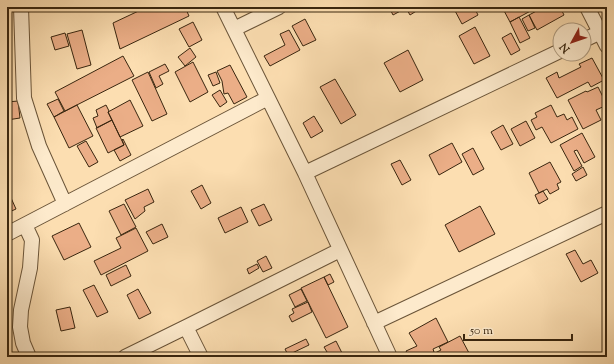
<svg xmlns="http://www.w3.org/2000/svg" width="614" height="364" font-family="'Sorts Mill Goudy',serif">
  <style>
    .building { fill: #ebae87; stroke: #39260f }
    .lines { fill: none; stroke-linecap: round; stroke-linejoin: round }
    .street-casing { stroke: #6a5438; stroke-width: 16 }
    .street { stroke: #fdeacc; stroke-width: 14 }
  </style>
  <rect width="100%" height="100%" fill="#fcdeb1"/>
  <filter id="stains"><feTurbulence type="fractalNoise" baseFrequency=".005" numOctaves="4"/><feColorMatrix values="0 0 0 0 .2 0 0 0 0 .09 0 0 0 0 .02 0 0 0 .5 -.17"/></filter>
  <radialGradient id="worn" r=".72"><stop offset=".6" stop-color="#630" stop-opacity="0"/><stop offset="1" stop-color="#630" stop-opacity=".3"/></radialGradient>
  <path class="building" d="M100,7H113V8L101,11Z
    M147,7H185L189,16L120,49L113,23Z
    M389,7H416L418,10L410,15L406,8L393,15Z
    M453,7H474L478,15L462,24Z
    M502,7H538L510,22Z
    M544,7H560L564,15L537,30L529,15Z
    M529,15L535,28L528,31L522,19Z
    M519,17L530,38L520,43L510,22Z
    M305,19L316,40L303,46L292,26Z
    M193,22L202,40L189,47L179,29Z
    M475,27L490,56L474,64L459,36Z
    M82,30L91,65L77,69L67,34Z
    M289,30L300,50L270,66L264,56L285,45L280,34Z
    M65,33L69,46L55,50L51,37Z
    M511,33L520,50L511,55L502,38Z
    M190,48L196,57L185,66L178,57Z
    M408,50L423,80L400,92L384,63Z
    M123,56L134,76L65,111L55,92Z
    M592,58L604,80L591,87L588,82L557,98L546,78L557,72L559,78L581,67L579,64Z
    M193,62L208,92L190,102L175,72Z
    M165,64L169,71L159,76L163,84L156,88L149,72Z
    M230,65L247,97L234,104L228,93L224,94L222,81L217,71Z
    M148,72L167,114L152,121L132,80Z
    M216,72L220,83L213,86L208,75Z
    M335,79L356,115L341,124L320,87Z
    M598,87L607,105L596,110L601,120L583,129L568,100L586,91L587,92Z
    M220,90L227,102L220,107L212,95Z
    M58,99L64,111L54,117L47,104Z
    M130,100L143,126L120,137L108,112Z
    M18,101L20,118L7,120V102Z
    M77,105L93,136L69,148L54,117Z
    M106,105L109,111L108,112L112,120L97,128L93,118L98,116L96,110Z
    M551,105L557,117L564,114L567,120L572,117L578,129L551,143L542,127L536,130L531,120L537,117L535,113Z
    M314,116L323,131L311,138L303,123Z
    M112,120L124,145L108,153L96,128Z
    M526,121L535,138L520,146L511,129Z
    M503,125L513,144L501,150L491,132Z
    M582,133L595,157L584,163L577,150L574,151L582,166L574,171L560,145Z
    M123,139L131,155L120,161L114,150L124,145L122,140Z
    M86,141L98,162L89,167L77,146Z
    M452,143L462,162L439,175L429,155Z
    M473,148L484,169L473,175L462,154Z
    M400,160L411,180L402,185L391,164Z
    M550,162L561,182L557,184L559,189L550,194L547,189L539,193L529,173Z
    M583,167L587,175L576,181L572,174Z
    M202,185L211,203L201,209L191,191Z
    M7,189L16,209L7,213Z
    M148,189L154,202L144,207L145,211L135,219L125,200Z
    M543,191L548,199L539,204L535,195Z
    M124,204L136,227L121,235L109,211Z
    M264,204L272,220L259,226L251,210Z
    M480,206L495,234L459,252L445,225Z
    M241,207L248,222L225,233L218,218Z
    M79,223L91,247L64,260L52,236Z
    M162,224L168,237L153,244L146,232Z
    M136,228L148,251L101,275L94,261L121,248L116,238Z
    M575,250L583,264L591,260L598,273L581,282L566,254Z
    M266,256L272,268L263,272L257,261Z
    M257,264L259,268L249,274L247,269Z
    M126,265L131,276L111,286L106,275Z
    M330,274L334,282L328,285L324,277Z
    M324,277L348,327L326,338L301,288Z
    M94,285L108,312L97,317L83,290Z
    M138,289L151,313L139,319L127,295Z
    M301,289L307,301L295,307L289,295Z
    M308,302L312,312L292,322L289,316L294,313L292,309Z
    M70,307L75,328L61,331L56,310Z
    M436,318L448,342L433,349L434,352L424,357H409L406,351L417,346L409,333Z
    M460,336L469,353L463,357H427L441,350L439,347Z
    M306,339L309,345L288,355L285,349Z
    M336,341L344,357H330L324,347Z
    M325,353L327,357H316Z"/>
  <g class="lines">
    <g class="street-casing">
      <path id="street" d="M21,7L24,98L39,146L65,204
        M223,7L268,98L305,173L390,357
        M587,7L607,46
        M234,29L279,7
        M584,40L607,29
        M305,173L560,51
        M25,225L32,240L30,268L21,310L20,327L23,343L29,357
        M7,234L268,98
        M374,323L607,213
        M186,327L201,357
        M125,357L186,327L340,250"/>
    </g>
    <use href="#street" class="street"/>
  </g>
  <rect width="614" height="364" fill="none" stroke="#fcdeb1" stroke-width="24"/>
  <rect x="8" y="8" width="598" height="348" fill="none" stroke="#39260f" stroke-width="2"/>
  <rect x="12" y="12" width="590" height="340" fill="none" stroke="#39260f"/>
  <g transform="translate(572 42) rotate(230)"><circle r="19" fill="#fdeacc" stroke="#af9c80"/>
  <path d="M0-3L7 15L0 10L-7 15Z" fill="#8f2418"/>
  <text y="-6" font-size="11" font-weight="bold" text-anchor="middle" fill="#39260f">N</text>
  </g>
  <path d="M464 334v6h108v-6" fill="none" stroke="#39260f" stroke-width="2"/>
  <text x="470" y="334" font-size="12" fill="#39260f" stroke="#fdeacc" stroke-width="3" paint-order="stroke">50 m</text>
  <rect width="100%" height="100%" filter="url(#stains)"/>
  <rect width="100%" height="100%" fill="url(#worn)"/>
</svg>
